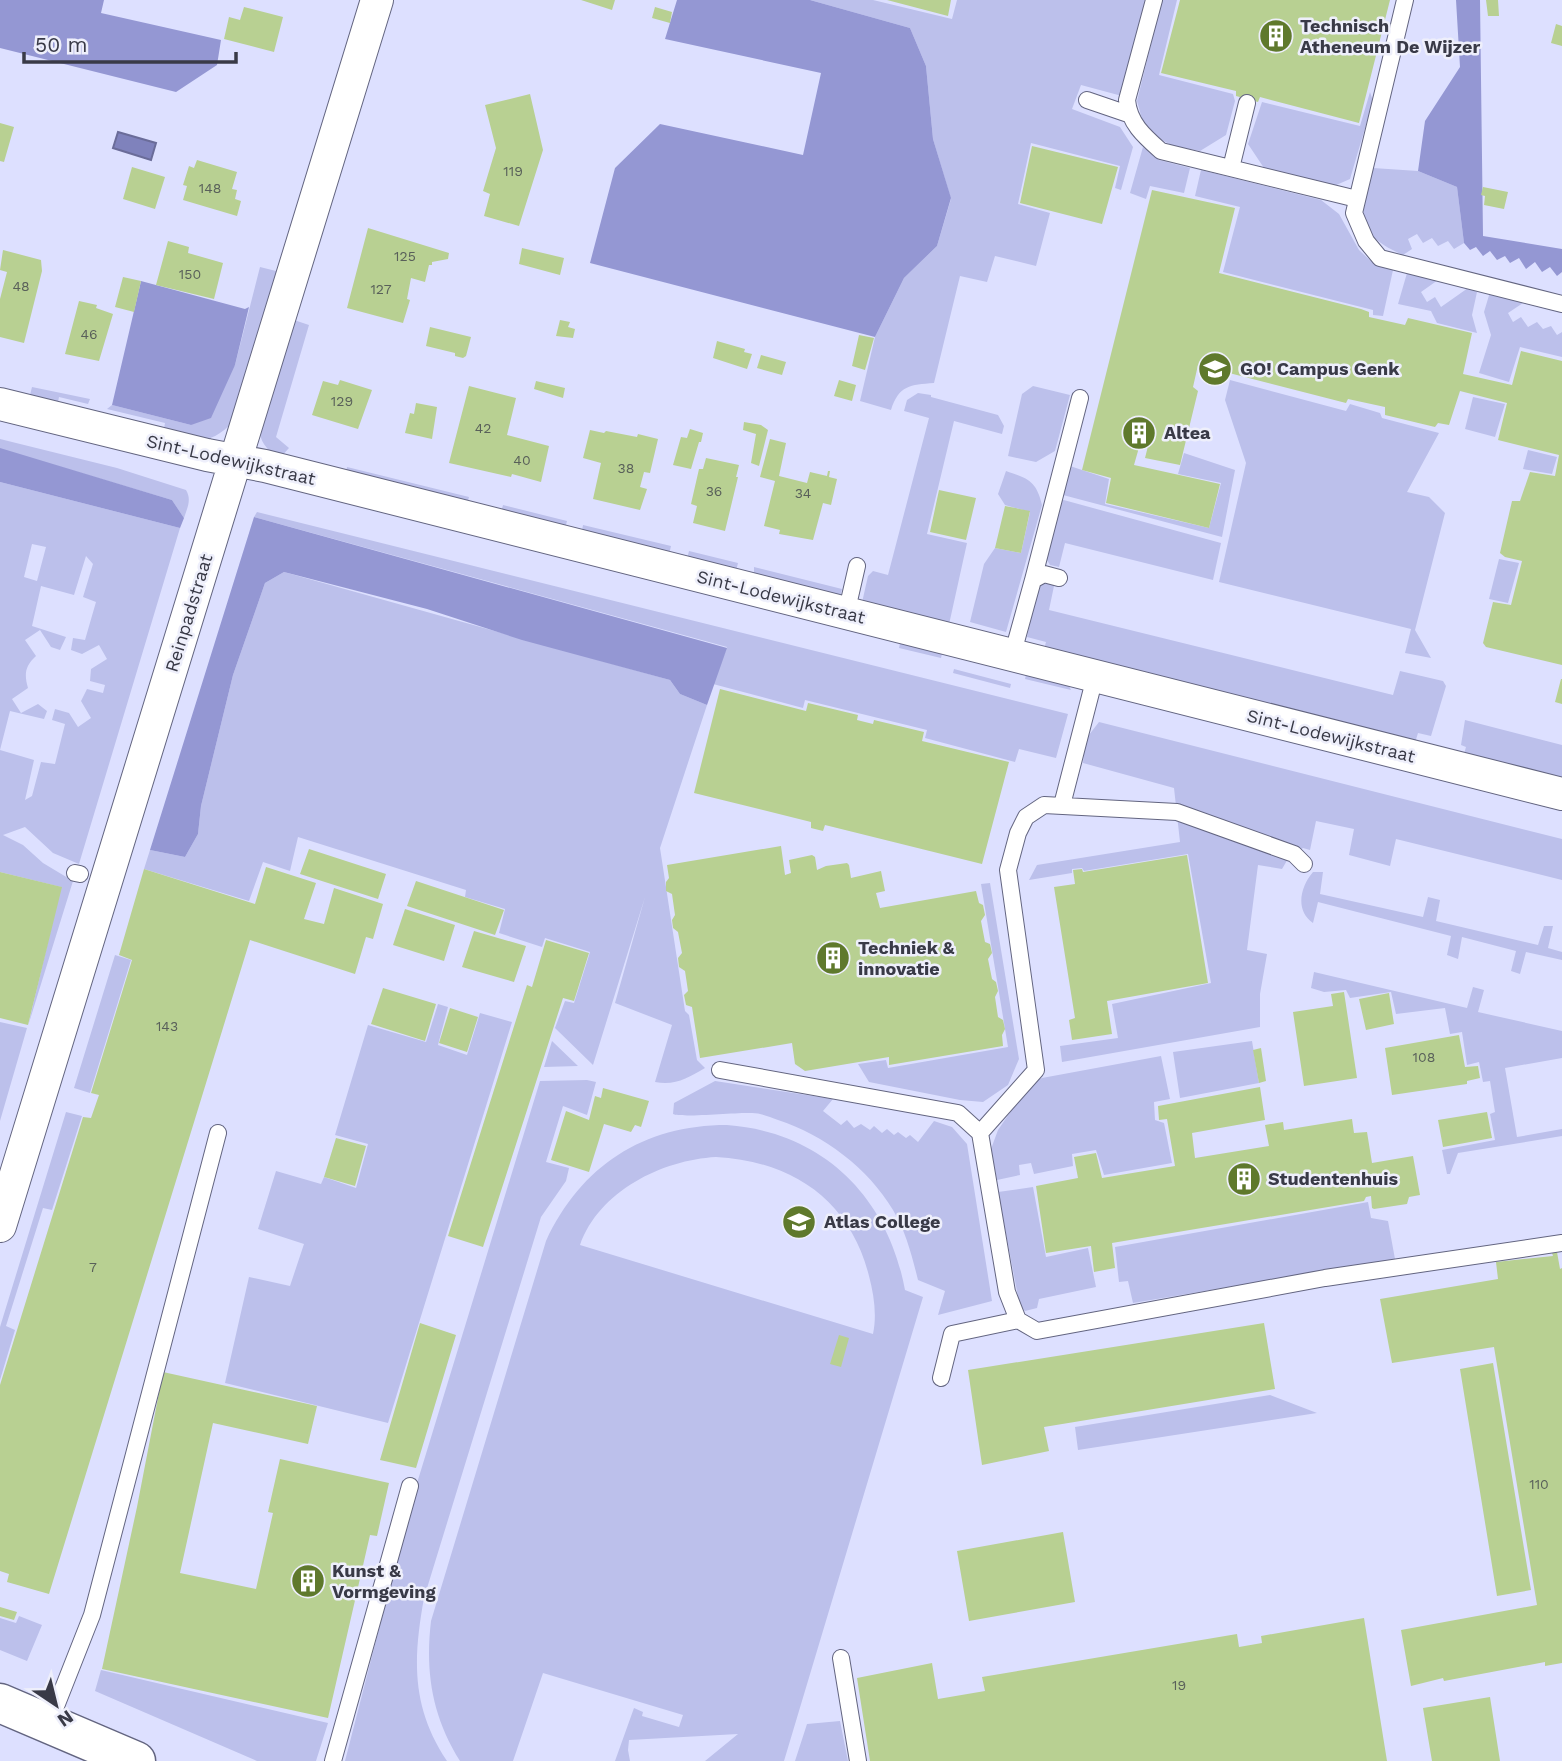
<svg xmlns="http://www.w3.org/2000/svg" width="1562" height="1761" font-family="'Work Sans',sans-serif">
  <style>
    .green { fill: #bcc0eb; fill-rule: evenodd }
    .forest { fill: #9497d3 }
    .water { fill: #7f82bc; stroke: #6a6c99; stroke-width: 2 }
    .building { fill: #b8d092 }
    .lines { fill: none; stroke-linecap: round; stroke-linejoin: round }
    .lane-casing { stroke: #636580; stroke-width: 18 }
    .street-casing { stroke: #636580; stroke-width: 34 }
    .secondary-casing { stroke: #636580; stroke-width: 41 }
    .lane { stroke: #fff; stroke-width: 16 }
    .street { stroke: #fff; stroke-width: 32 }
    .secondary { stroke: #fff; stroke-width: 38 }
    .labels { text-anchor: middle; stroke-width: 5; stroke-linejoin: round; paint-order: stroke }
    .number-label { font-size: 14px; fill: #59605a }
    .poi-label { font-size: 18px; font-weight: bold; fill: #393a47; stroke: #eeeffb; text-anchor: start }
    .street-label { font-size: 18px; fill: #393a47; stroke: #eeeffb }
  </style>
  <rect width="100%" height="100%" fill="#dde0ff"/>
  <path class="green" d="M810,0H873L952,19L957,0H1145L1122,96L1081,85L1072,109L1120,127L1133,147L1121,190L1115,188L1120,166L1031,143L1018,204L1050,213L1036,266L995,256L987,282L960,276L934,383C910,385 899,385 891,410L860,401L875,337L904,278L937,246L951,199L933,139L926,66L910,28Z
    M1162,0H1177L1159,75L1233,94L1235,101L1226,135L1200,151L1173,146L1156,137L1142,119L1137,101Z
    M1370,92L1373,101L1350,179L1334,186L1264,168L1248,144L1262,102L1360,126Z
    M1143,147L1159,160L1190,168L1184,193L1150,186L1146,199L1130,193Z
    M1373,168L1418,171L1457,187L1464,243L1454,249L1448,241L1438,246L1432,238L1423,243L1417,234L1408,239L1412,249L1403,255C1354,234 1359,213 1373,168Z
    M1201,170L1321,200L1339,214L1359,250L1376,266L1393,270L1383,316L1373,315V310L1223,272L1240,207L1195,196Z
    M260,267L280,272L234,421C209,447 196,441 163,434L165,423L107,409L112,405L191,425L235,365Z
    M1407,273L1438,280L1421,292L1427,302L1435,297L1441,307L1468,288L1477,292L1472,315L1477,333L1437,323L1431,311L1398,304Z
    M1490,292L1526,301L1508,313L1513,322L1521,317L1528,327L1537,322L1543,329L1551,326L1557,335L1562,332V357L1520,347L1509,382L1479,373L1491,335L1484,312Z
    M291,319L309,325L276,437L289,448L279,459C272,453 264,447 261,438C255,420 284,342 291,319Z
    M1230,380L1346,411L1350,404L1380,413L1382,418L1439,433L1407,492L1429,497L1445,513L1415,630L1431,658L1405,653L1411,629L1219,582L1246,463L1225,400Z
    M1033,386L1070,395L1055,451L1036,462L1008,456L1022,394Z
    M32,387L90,399L88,404L59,397L57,407L29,399Z
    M918,393L931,395V397L998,415L1004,426L1002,434L954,421L927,534L967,543L948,629L861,607L868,576L873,571L888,575L929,418L904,411L907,400Z
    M1473,397L1505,404L1495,437L1465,429Z
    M0,439L117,468L186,490C192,500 187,508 184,518L172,500L0,449Z
    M1528,450L1557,457L1552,474L1523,469Z
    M1184,453L1235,470L1222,537L1063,495L1070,466L1109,479L1105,504L1209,528L1221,483L1178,474Z
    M347,467L469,497L466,508L345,478Z
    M1006,471C1028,479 1036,480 1042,505L1006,632L970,622L984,564L995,548L1021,553L1030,512L1005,505L998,494Z
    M0,482L180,528L79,864L53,853L25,827L3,835L23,845L43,863L73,881L28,1026L61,887L0,872ZM32,544L46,547L37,581L24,577ZM86,556L93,564L83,597L96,602L85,640L73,638L71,650L82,654L99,645L107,659L91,669L90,681L105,685L103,693L87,689L81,701L91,718L78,727L69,713L55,709L52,720L65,724L55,764L41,762L32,796L25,800L34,760L0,750L10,711L44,719L47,711L38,704L21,713L12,699L28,688C24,674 25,666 36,656L25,640L40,630L51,647L60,650L66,637L32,626L41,586L74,595Z
    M1060,499L1221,543L1213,580L1065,543L1059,567L1050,565L1045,557Z
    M503,505L567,521L564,533L500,516Z
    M257,512L1068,714L1056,758L1019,749L1015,762L925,738L927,730L805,700L803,708L713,684L727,647L254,517Z
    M583,525L671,546L668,559L581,536Z
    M689,551L738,563L735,575L686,563Z
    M1499,559L1519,563L1508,603L1489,599Z
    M754,567L842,589L839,601L754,580Z
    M284,572L670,680L680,694L707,705L660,848L685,1011L689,1015L697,1060L705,1068C688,1078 675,1086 655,1082L672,1025L615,1003L645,897L593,1065L555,1028L565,1001L574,1003L590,952L545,938L542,947L499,933L505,909L465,897L466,890L298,837L290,871L263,862L249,901L144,869L150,850L185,857L198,834L201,806L233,675L265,583Z
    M1045,581H1051L1054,586L1049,610L1393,695L1400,671L1443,681L1446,686L1431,736L1418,733L1414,746L1043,653L1046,642L1027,637L1037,588Z
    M901,638L943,649L941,658L899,648Z
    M954,669L1011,684L1010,688L953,673Z
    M1027,670L1068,684L1071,690L1025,679Z
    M1465,720L1562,745V782L1463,757L1466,747L1461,745Z
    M1099,722L1562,839V880L1396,839L1390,866L1349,855L1354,829L1316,821L1310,850L1303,848L1289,857L1282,869L1258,865L1247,950L1267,954L1260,994V1027L1062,1062L1060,1046L1118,1038L1112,1004L1211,983L1188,854L1084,871L1082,868L1072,869V873L1029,880L1037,865L1180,842L1174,788L1083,763L1085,740Z
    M1313,872H1323L1320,894L1423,917L1428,897L1440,900L1436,921L1538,945L1544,926H1553L1548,948L1562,952V960L1526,952L1520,974L1511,971L1516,951L1462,937L1458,959L1447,955L1451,936L1318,902L1313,923C1295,911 1300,887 1313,872Z
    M990,883L1019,1059L1008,1085L983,1102L960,1100L869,1082L858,1064L886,1060L888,1068L1008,1047L981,884Z
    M115,955L131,960L90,1093L74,1088Z
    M1314,972L1467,1008L1473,987L1484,990L1478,1012L1562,1031V1058L1505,1068L1517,1137L1562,1129V1136L1458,1153L1450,1174H1447L1442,1150L1495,1140L1490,1114L1495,1112L1490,1081L1483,1082L1479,1062L1467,1065L1462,1032L1450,1034L1445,1008L1396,1014L1391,992L1350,998L1346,990L1324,992L1311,988Z
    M438,1004L448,1007L438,1045L467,1055L480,1013L512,1022L388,1423L225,1383L249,1277L290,1286L304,1244L258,1229L276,1171L321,1184L324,1177L356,1188L368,1144L335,1135L368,1025L426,1042Z
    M0,1022L27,1028L0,1121Z
    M552,1041L578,1066L544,1067Z
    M1252,1041L1259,1083L1180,1098L1173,1052Z
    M1161,1056L1170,1099L1154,1102L1155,1120L1164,1123L1172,1163L1104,1175L1096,1150L1072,1154L1073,1166L1034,1174L1031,1163L1019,1165L1020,1175L997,1180L991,1149L998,1130L1030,1083L1042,1078Z
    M587,1080L596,1082L587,1115L563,1106L546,1162L569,1168L566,1181L541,1217L424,1598C413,1659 411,1707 447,1761H345L414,1493L540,1081Z
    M715,1081L833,1099L823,1111L841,1125L847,1120L854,1128L861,1124L870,1130L874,1126L882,1133L887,1129L894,1135L898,1132L906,1138L910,1135L918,1142L934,1121L952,1127L967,1144L992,1301L938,1315L945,1291L918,1280C912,1256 906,1232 893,1210C868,1168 824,1135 778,1120C769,1117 761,1113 752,1113C737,1112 681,1118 673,1114L674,1103Z
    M66,1112L82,1116L52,1210L43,1208L6,1326L15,1330L0,1380V1327Z
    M727,1125C823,1132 888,1197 905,1290L923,1297L784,1761H705L738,1734L629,1740L628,1750L630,1761H615L634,1708L643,1712L642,1716L679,1727L683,1715L543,1673L513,1761H460C432,1716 425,1672 431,1621L546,1241C581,1166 643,1125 727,1125ZM716,1157C792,1161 850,1200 869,1276C874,1295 877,1315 873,1334L580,1245C599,1191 662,1160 716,1157Z
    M1033,1187L1046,1257L1088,1248L1096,1287L1039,1299L1037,1308L1025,1311L1020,1307L998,1192Z
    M1368,1202L1371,1218L1388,1221L1395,1259L1133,1303L1128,1281L1119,1282L1115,1247Z
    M1270,1395L1317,1413L1078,1450L1075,1427Z
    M19,1616L42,1625L27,1661L0,1650V1618L16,1623Z
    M101,1670L328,1723L316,1761H257L95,1691Z
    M840,1721L848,1761H795L807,1724Z"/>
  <path class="forest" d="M0,0H104L101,13L221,40L217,65L176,92L0,48Z
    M677,0H810L910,28L926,66L933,139L951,198L937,246L904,278L875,337L590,263L615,168L660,124L803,155L821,73L665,39Z
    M1456,0H1480L1483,236L1562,249V272L1557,276L1550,267L1542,272L1535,262L1526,269L1519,258L1510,263L1505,256L1497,260L1490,251L1483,256L1476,247L1470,250L1464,243L1457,187L1418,171L1425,121L1460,67Z
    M141,281L245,309L249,307L235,365L211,418L191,425L112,405Z
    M0,448L172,500L184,518L180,528L0,482Z
    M254,517L727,648L707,705L680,694L670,680L522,640L427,609L284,572L265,583L233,675L201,806L198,834L185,857L150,850Z"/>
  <path class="water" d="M118,132L156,143L151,160L113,148Z"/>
  <path class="building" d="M581,0H615L612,10Z
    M887,0H951L948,16Z
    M1180,0H1390L1359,123L1260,97L1258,102L1236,96V91L1161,73Z
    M1486,0H1498L1499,16H1488Z
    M244,7L283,17L274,52L224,39L229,17L240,20Z
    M655,7L672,12L670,23L652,18Z
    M1556,24L1562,26V46L1551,43Z
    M530,94L543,150L519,226L484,216L490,194L483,191L496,148L485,105Z
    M0,123L14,127L4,162L0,161Z
    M1032,146L1118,167L1102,224L1020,203Z
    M197,160L237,172L232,189L237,190L235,199L241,201L237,216L183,200L187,186L183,185L189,166L194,168Z
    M132,167L165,177L155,209L123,199Z
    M1483,187L1508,192L1504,209L1484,205L1485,196L1481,195Z
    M1152,190L1235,208L1219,273L1361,309L1369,312V317L1405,325L1408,318L1472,333L1463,374L1512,385L1521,351L1562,361V665L1486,647L1483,643L1493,602L1511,605L1522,561L1505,557L1500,553L1512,501H1520L1530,472L1555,476L1559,455L1498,440L1507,403L1460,391L1449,425L1438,423L1435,427L1385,415V407L1348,399L1346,403L1198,365L1193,387L1198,391L1180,465L1145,458L1148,446L1140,444L1134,465L1220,484L1209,528L1106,503L1111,478L1082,470Z
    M368,228L449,253L448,259L432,262V265H429L425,282L411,278L407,299L410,300L403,323L347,308Z
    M168,241L189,247L188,253L223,263L214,299L156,285Z
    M522,248L564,258L560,275L519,264Z
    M3,250L41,260L42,271L24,343L0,337V299L7,272L0,270Z
    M123,277L141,281L134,312L115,307Z
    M79,301L97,305L96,308L113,314L99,361L65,354Z
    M560,320L570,322L568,327L575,329L573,338L556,336Z
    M430,327L471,337L466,356L463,358L455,356V353L426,346Z
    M859,335L874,338L865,370L852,366Z
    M717,341L745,349L744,352L752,354L747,369L713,358Z
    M761,355L786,362L782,375L757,368Z
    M340,380L372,390L358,429L312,415L323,381L338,385Z
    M839,380L856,385L852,401L834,396Z
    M536,381L565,388L563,398L534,389Z
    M469,386L516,398L507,435L549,446L541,482L512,474L511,477L449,463Z
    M416,403L437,407L432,439L405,433L410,413L414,414Z
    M744,422L761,425L768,430L759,466L751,463L756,434L743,430Z
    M690,429L703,433L701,442H699L691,469L673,465L681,437L687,438Z
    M590,430L604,433L606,431L637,437L638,434L658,439L650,473L644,472L640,487L647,489L640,510L593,499L601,463L583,458Z
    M770,439L786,443L779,476L807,483L810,472L827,476L828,471H830L829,477L837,479L831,505L823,503L813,540L779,534L780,530L764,526L775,481L760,477Z
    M706,458L739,465L736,477H738L725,531L693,523L697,506L691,504L699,469H703Z
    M939,490L976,498L966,540L930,532Z
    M1005,506L1030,511L1021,553L995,548Z
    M1561,679H1562V704L1555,702Z
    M720,689L806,711L808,703L858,715L857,720L873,724L874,720L924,732L922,741L1009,762L982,864L825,825L823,831L811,828V822L694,793Z
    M781,846L785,875L791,873L789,860L812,855L815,857L817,870L826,866L847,863L849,865L851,878L881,871L885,891L876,893L880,908L976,891L979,903L983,905L985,915L981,921L985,942L990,944L992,953L988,959L992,979L996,982L998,991L995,997L998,1017L1003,1020L1005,1029L1002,1035L1003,1046L889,1065V1057L805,1071L795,1064L792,1043L700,1058L692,1007L686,1005L684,995L688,991L685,971L679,967L678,958L682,953L678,932L673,928L672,920L675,915L672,894L666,891V882L669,878L667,865Z
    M309,849L386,874L378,899L300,874Z
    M1187,855L1208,983L1107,1001L1112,1034L1072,1040L1069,1020L1075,1018L1054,887L1075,884L1073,870L1082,869L1083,872Z
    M266,867L316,883L304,919L324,924L334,888L383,904L373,939L366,937L355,974L250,940L49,1594L7,1582L9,1574L0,1571V1385L83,1117L91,1118L99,1095L91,1093L132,960L119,955L144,869L255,904Z
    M0,872L62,887L28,1025L0,1018Z
    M416,881L504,910L495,935L407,906Z
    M405,909L455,925L444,961L393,945Z
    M474,931L526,946L514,982L462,967Z
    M546,940L589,953L574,1001L563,998L483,1247L448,1236L527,985L532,987Z
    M383,988L436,1004L425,1041L371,1024Z
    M1344,992L1357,1078L1304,1086L1293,1012L1333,1006L1331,994Z
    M1389,993L1394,1024L1366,1030L1359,999Z
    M450,1008L478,1017L467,1052L439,1043Z
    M1459,1035L1465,1067L1478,1066L1480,1078L1467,1081V1084L1392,1095L1385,1048Z
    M1261,1048L1266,1081L1259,1083L1253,1050Z
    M1260,1087L1265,1120L1192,1133L1195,1158L1269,1146L1265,1125L1283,1122L1284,1130L1352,1119L1354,1133L1367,1132L1372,1163L1413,1156L1420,1195L1409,1197L1407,1204L1374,1209L1372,1208L1371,1196L1366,1197L1364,1201L1112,1243L1115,1268L1094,1272L1091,1246L1046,1253L1036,1186L1078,1178L1074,1157L1096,1153L1102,1178L1175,1166L1167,1119L1159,1120L1158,1106Z
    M603,1088L649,1101L641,1127L635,1125L631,1132L604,1124L589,1172L551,1160L566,1111L589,1120L595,1096L601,1098Z
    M1487,1112L1492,1138L1443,1147L1438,1120Z
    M336,1138L366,1146L355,1186L324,1177Z
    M1557,1252L1560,1269L1562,1268V1663L1545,1666V1662L1444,1681L1443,1678L1411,1686L1401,1630L1537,1605L1494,1347L1392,1363L1380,1299L1498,1279L1496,1262L1553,1256L1552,1253Z
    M420,1323L456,1335L416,1468L380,1460Z
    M1264,1323L1275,1389L1044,1427L1049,1451L982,1465L968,1370Z
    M839,1335L849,1338L841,1367L830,1364Z
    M1493,1363L1531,1590L1497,1596L1460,1369Z
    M163,1372L317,1406L308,1444L213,1423L180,1573L256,1589L273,1513L268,1512L280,1459L389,1483L377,1536L370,1535L328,1718L102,1669L137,1507Z
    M1063,1532L1075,1602L969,1621L957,1551Z
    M0,1607L17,1612L14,1620L0,1616Z
    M1364,1618L1387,1761H870L857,1678L932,1663L938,1699L985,1691L982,1677L1237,1634L1239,1647L1262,1643L1261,1636Z
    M1490,1697L1500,1761H1432L1423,1708Z"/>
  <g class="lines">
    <g class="lane-casing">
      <path id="lane" d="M1154,0L1127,100C1129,123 1144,136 1161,151L1357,199
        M1405,0L1354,213L1366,241L1380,258L1562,304
        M1087,100L1128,114
        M1231,168L1247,103
        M1033,580L1080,398
        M846,614L857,566
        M1012,656L1033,580L1044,574L1059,578
        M1062,805L1095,677
        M1304,864L1294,854L1177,812L1044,805L1026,817L1018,833L1008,870L1036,1070L980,1133L1007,1292L1018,1320L1037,1331L1325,1278L1562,1243
        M75,873L80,874
        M720,1070L958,1113L980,1133
        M941,1378L952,1334L1018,1320
        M841,1658L858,1761
        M49,1724L92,1615L218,1133
        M333,1761L410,1486"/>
    </g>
    <g class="street-casing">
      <path id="street" d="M0,404L207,455L265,466L1562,794
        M0,1226L377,0"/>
    </g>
    <g class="secondary-casing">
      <path id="secondary" d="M0,1703L136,1761"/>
    </g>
    <use href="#lane" class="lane"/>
    <use href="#street" class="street"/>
    <use href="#secondary" class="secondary"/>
  </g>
  <defs>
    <g id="building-disc" transform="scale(1.75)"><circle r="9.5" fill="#5f792c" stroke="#eeeffb"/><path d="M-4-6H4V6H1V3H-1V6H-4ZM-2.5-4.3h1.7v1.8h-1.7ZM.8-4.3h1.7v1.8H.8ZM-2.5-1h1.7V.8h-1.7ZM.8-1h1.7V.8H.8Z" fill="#fff"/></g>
    <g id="school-disc" transform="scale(1.75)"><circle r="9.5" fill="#5f792c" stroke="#eeeffb"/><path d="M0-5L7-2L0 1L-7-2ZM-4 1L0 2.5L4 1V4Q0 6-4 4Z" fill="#fff"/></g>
  </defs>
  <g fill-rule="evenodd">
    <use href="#building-disc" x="1276" y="36"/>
    <use href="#school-disc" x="1215" y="369"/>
    <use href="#building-disc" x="1139" y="433"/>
    <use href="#building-disc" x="833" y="958"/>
    <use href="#building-disc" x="1244" y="1179"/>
    <use href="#school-disc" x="799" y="1222"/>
    <use href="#building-disc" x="308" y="1581"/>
  </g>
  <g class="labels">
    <g class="number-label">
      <text x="513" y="176">119</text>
      <text x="210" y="193">148</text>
      <text x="405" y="261">125</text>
      <text x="190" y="279">150</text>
      <text x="21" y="291">48</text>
      <text x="381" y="294">127</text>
      <text x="89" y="339">46</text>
      <text x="342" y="406">129</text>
      <text x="483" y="433">42</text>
      <text x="522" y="465">40</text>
      <text x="626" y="473">38</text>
      <text x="714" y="496">36</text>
      <text x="803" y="498">34</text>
      <text x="167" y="1031">143</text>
      <text x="1424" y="1062">108</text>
      <text x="93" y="1272">7</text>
      <text x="1539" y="1489">110</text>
      <text x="1179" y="1690">19</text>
    </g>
    <g class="poi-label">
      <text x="1300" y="32">Technisch<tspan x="1300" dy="21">Atheneum De Wijzer</tspan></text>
      <text x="1240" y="375">GO! Campus Genk</text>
      <text x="1164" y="439">Altea</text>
      <text x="858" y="954">Techniek &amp;<tspan x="858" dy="21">innovatie</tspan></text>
      <text x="1268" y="1185">Studentenhuis</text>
      <text x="824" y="1228">Atlas College</text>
      <text x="332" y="1577">Kunst &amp;<tspan x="332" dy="21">Vormgeving</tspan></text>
    </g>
    <g class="street-label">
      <text transform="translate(231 460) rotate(13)" y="6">Sint-Lodewijkstraat</text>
      <text transform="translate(781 597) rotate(14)" y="6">Sint-Lodewijkstraat</text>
      <text transform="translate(189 613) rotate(-73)" y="6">Reinpadstraat</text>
      <text transform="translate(1331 736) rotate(14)" y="6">Sint-Lodewijkstraat</text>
    </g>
  </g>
  <g transform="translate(56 1705) rotate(145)" stroke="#eeeffb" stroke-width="5" paint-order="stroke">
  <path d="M0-5L12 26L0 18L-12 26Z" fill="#393a47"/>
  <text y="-10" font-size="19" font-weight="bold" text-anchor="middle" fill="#393a47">N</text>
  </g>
  <path d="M24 52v10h212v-10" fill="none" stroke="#393a47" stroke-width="3.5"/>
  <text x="35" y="52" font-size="21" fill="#393a47" stroke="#eeeffb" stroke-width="5" paint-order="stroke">50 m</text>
</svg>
